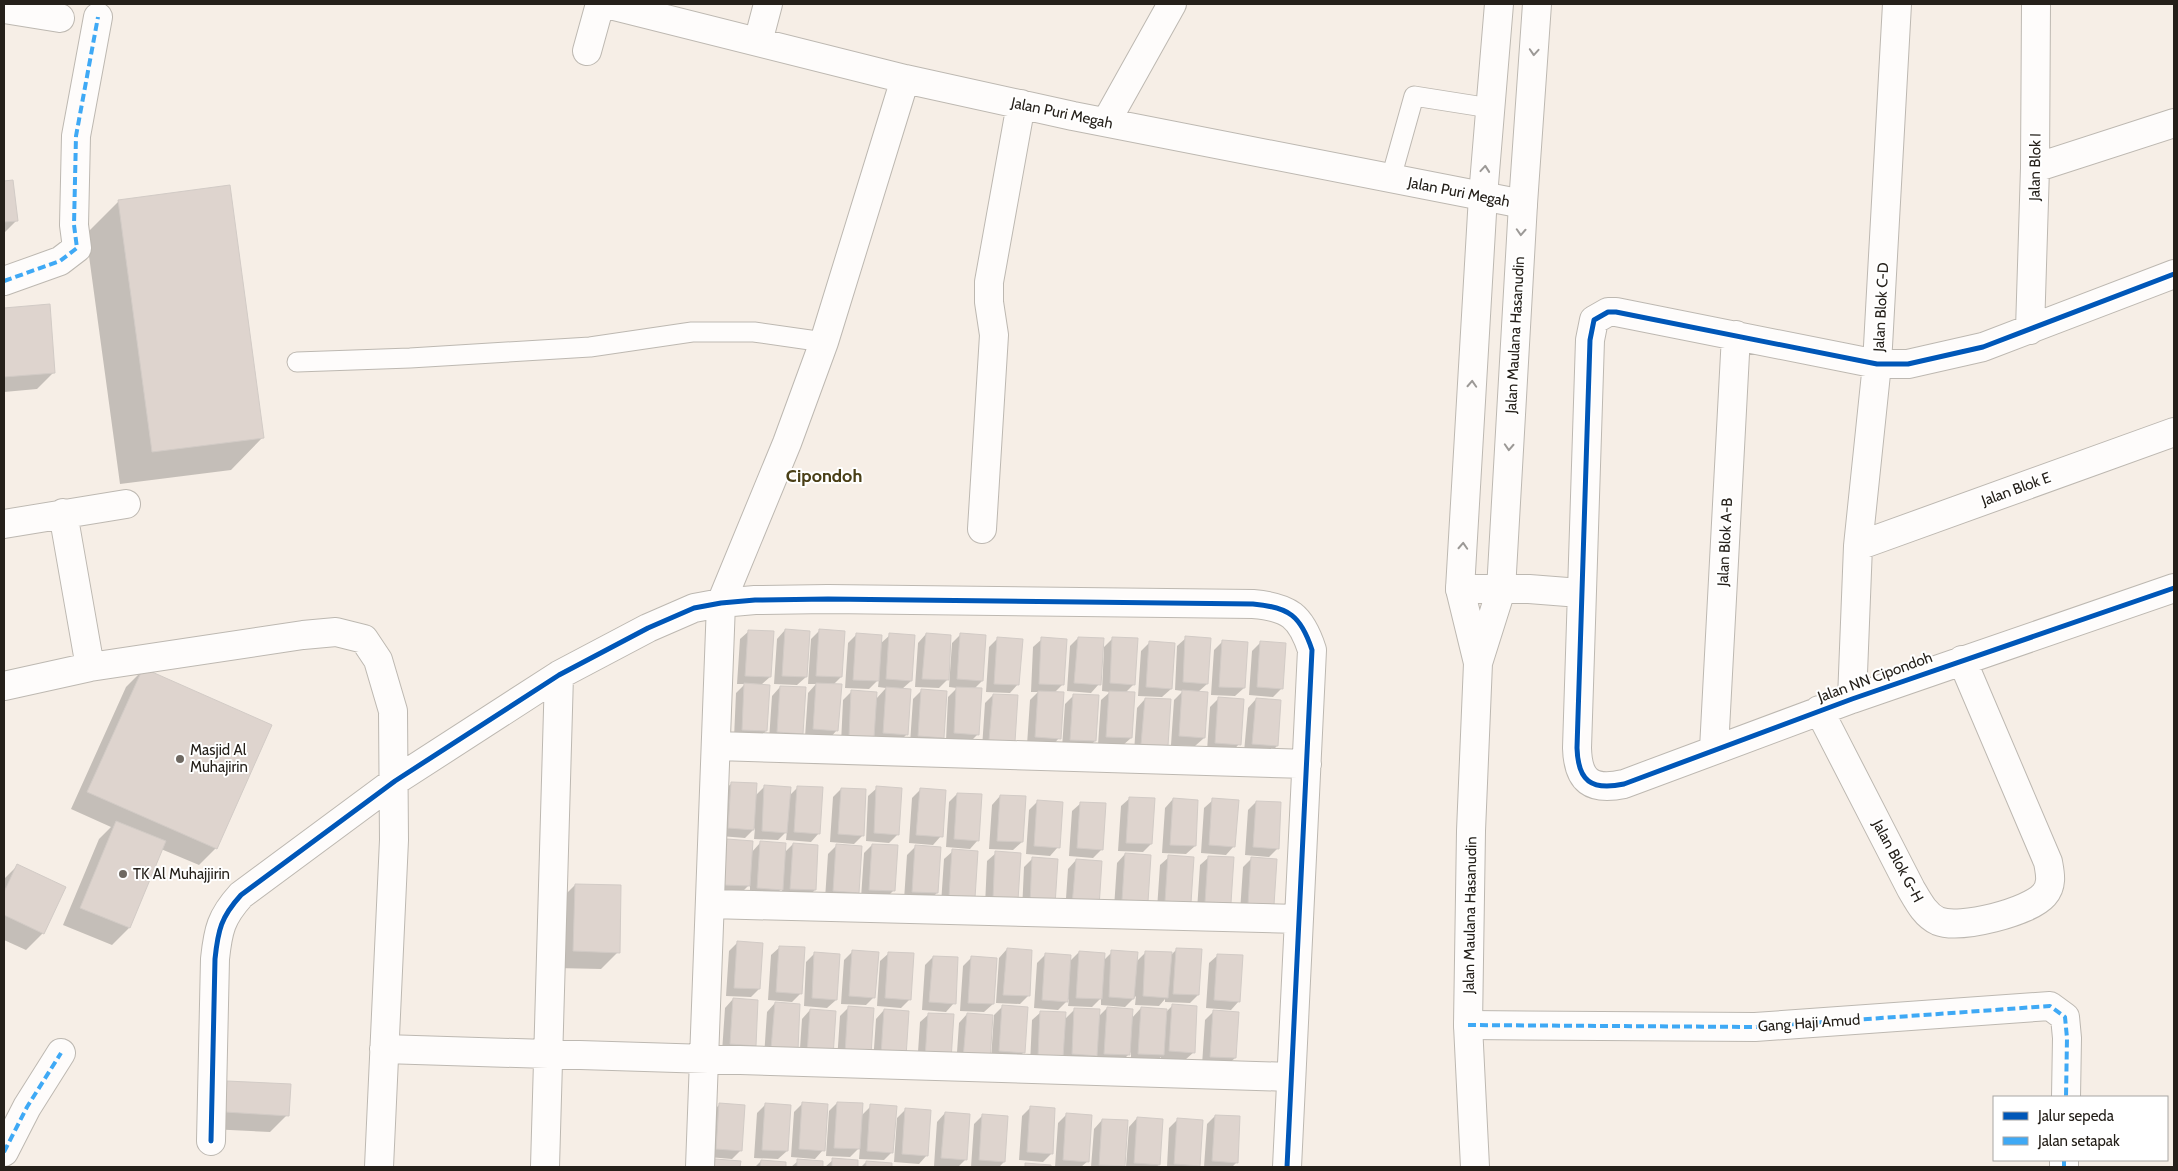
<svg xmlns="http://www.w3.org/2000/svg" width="2178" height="1171" font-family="Cabin,sans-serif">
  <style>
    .shadow { fill: #0003 }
    .building { fill: #ded4ce; stroke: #d2cbc6 }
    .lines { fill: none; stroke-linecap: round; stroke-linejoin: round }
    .service-casing { stroke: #bdb8b1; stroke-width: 21 }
    .minor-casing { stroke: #bdb8b1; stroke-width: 30 }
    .tertiary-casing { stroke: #bdb8b1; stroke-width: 30 }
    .service { stroke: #fefcfb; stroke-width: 19 }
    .minor { stroke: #fefcfb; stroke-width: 28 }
    .tertiary { stroke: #fefcfb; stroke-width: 28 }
    .quiet { stroke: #3fa9f5; stroke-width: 4; stroke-dasharray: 8 4; stroke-linecap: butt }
    .cycleway-casing { stroke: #fff; stroke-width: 8 }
    .cycleway { stroke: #0057b8; stroke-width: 5 }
    .oneway { stroke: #9c9996 }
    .poi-dot { fill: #6e6861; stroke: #fff; stroke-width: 2 }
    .labels { text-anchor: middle; stroke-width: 4; stroke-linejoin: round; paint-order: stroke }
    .street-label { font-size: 15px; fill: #25201a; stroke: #fff }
    .poi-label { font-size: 15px; fill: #25201a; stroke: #fff; text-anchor: start }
    .quarter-label { font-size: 18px; font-weight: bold; fill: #4a3f16; stroke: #fff }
  </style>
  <rect width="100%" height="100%" fill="#f6eee6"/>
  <path class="shadow" d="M12,181L16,221L4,233V182Z
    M119,201L263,437L231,470L120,484L86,234Z
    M49,306L54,372L37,389L4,392V309Z
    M785,630L806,677L797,685L774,684L777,639Z
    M820,630L841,677L833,685L837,730L829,739L805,737L808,693L816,684H808L811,639Z
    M749,631L770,677L761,685L766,731L758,739L734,738L736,693L745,684H737L740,639Z
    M926,634L947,680L939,688L915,687L918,643Z
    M961,634L982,681L974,689L978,734L970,742L946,741L948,697L957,688L949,687L952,643Z
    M856,635L880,644L890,635L911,681L902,689L907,734L898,743L875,741V736L864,746L841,744L843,700L852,691L876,699L886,688L878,687L879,679L869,689L845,688L848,643Z
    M998,638L1018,684L1010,693L986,692L989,647Z
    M1078,638L1099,684L1091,693L1067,691L1070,646Z
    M1113,638L1134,684L1125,693L1131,738L1122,746L1098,745L1101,700L1110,692L1102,691L1104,648H1103Z
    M1186,638L1207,684L1198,692L1204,738L1195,746L1171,745L1174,700L1183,691L1175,690L1177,646Z
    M1042,639L1063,684L1054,693L1059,738L1051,747L1027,745L1030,700L1038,692H1031L1033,647Z
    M1223,641L1244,688L1235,696L1211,695L1214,650Z
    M1150,642L1171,689L1162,697L1138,696L1141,651Z
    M1260,643L1282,688L1273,697L1249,695L1252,651Z
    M143,670L216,848L199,865L161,849L129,928L112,945L63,925L99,839L111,827L71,809L126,687Z
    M780,687L801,733L793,742L769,740L772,696Z
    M921,691L942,737L934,746L910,744L913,699Z
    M993,695L1014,741L982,748L985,703Z
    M1074,695L1095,741L1086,749L1062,748L1065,704Z
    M1145,699L1166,745L1158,754L1134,752L1137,708Z
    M1218,699L1239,744L1231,753L1207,751L1210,707Z
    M1256,699L1277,746L1269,754L1244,752L1248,708Z
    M732,783L755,796L765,786L789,796L798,787L819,833L811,842L786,840L787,831L778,840L754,839L755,828L745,838L720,836L723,791Z
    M877,788L898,834L889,843L866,841L868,796Z
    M841,789L863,835L854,844L830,842L833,797Z
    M920,790L941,836L933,845L909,843L912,798Z
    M957,794L978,840L970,849L946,847L949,802Z
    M1000,796L1022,842L1013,850L989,849L992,805Z
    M1130,798L1151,844L1143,852L1118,851L1121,806Z
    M1173,799L1195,846L1186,854L1162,853L1165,808Z
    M1213,800L1234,846L1226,855L1201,853L1204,808Z
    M1037,802L1058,847L1050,856L1026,854L1029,810Z
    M1256,802L1278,848L1269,857L1245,855L1248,810Z
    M1081,803L1102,849L1093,858L1069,856L1072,811Z
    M728,840L751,853L760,843L784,853L793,844L815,890L806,898L782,897V888L773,898L750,896V884L740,894L716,893L719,849Z
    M872,845L893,891L885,899L861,898L864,853Z
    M836,846L857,892L849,900L825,899L828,854Z
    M916,846L937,893L928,901L904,900L907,855Z
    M953,851L974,897L941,904L944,859Z
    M996,853L1017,899L985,906L987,861Z
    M1125,854L1147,901L1114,908L1117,863Z
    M1169,857L1189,902L1157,909L1160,865Z
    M1209,857L1230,903L1221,911L1197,910L1200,865Z
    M1033,858L1057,860L1022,911L1024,867Z
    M1252,858L1273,905L1240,912L1243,867Z
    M1076,860L1100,862L1065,913L1068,869Z
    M17,866L43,933L26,950L4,940V879Z
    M575,885L618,952L601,969L556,968L558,902Z
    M738,942L759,989L751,997L726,996L729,951Z
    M780,947L801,993L792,1002L768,1000L771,955Z
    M1007,949L1028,996L1020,1004L996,1003L999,958Z
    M1177,949L1198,995L1190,1003L1165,1002V999L1159,1006L1135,1005L1136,996L1125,1007L1101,1005V998L1092,1007L1068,1006L1069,999L1058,1010L1034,1008L1037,963L1045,955L1069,962L1079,952L1103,961L1112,952L1136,962L1146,952L1170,956Z
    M853,951L874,997L866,1005L841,1004L844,960Z
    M815,953L836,1000L827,1008L804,1006L806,962Z
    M889,953L910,999L901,1008L877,1006L880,961Z
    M1218,955L1239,1001L1231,1010L1206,1008L1209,963Z
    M933,957L954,1003L946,1012L922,1010L925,965Z
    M972,957L993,1004L984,1012L960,1011L963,966Z
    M733,999L755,1045L746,1054L722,1052L725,1008Z
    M775,1003L796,1050L764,1057L767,1012Z
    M1003,1006L1024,1052L1015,1061L991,1059L994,1015Z
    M1172,1006L1194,1052L1185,1060L1161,1059V1057L1154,1063L1131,1062V1052L1120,1063L1097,1062V1054L1087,1064L1064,1062V1056L1053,1066L1030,1065L1032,1020L1041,1012L1065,1019L1075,1009L1098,1017L1107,1008L1131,1019L1141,1008L1166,1012Z
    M848,1008L870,1054L837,1061L840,1016Z
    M810,1010L831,1056L799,1063L802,1019Z
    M884,1010L908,1012L873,1063L876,1019Z
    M1214,1011L1235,1058L1226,1066L1202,1065L1205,1020Z
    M929,1014L952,1016L917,1067L920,1022Z
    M967,1014L991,1016L956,1067L959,1023Z
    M227,1082L287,1115L270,1132L209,1129L210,1100Z
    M837,1103L861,1116L871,1106L892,1152L884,1160L859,1159L860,1147L850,1157L826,1156L829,1111Z
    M720,1104L741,1150L732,1159L708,1157L711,1113Z
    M766,1104L787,1151L778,1159L754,1158L757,1113Z
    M802,1104L823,1150L815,1159L791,1157L794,1112Z
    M1030,1108L1051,1154L1043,1162L1019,1160L1022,1116Z
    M906,1109L927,1155L919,1164L894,1162L897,1118Z
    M945,1113L966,1159L958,1167L934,1166L937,1122Z
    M1067,1114L1088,1161L1081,1167H1055L1058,1123Z
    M983,1115L1004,1162L999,1167H971L974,1124Z
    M1215,1116L1237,1162L1232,1167H1204L1207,1124Z
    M1137,1118L1159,1165L1156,1167H1126L1129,1127Z
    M1178,1119L1198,1166L1197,1167H1167L1169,1128Z
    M1102,1120L1123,1166L1122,1167H1091L1094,1129Z
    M833,1160L857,1161V1167H825Z
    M761,1161L785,1163L784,1167H755Z
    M798,1161L822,1162V1167H791Z
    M866,1162L891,1164L890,1167H861Z
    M901,1166L922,1167H900Z"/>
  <path class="building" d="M13,180L18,221L4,222V181Z
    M230,185L264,438L152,452L118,200Z
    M50,304L55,373L4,377V308Z
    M785,629L810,631L807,677L782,676Z
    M819,629L845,631L842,677L816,676Z
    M748,630L774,631L771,677L745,676Z
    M856,633L882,635L879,681L853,680Z
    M889,633L915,635L912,681L886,679Z
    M926,633L951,635L949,680L922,679Z
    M960,633L986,635L983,681L957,679Z
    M1185,636L1211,638L1208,684L1183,682Z
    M997,637L1023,639L1019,685L994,684Z
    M1041,637L1067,639L1064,685L1039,684Z
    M1078,637L1104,638L1101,685L1074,683Z
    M1112,637L1138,638L1135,685L1110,683Z
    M1222,640L1248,642L1245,688L1219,687Z
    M1149,641L1175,643L1172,689L1146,687Z
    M1260,641L1286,643L1283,689L1257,687Z
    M143,668L272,725L217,849L87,792Z
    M744,683L770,685L767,731L742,730Z
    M816,683L842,684L838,731L813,729Z
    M780,686L806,687L803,734L777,732Z
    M886,687L911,689L908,735L883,733Z
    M956,687L982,688L979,735L954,733Z
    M921,689L947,691L944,738L918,736Z
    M851,690L877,692L874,738L849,736Z
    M1182,690L1208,692L1205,738L1179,736Z
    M1038,691L1064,692L1061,739L1035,737Z
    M1109,691L1135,692L1132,738L1106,737Z
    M993,694L1018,695L1015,742L989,740Z
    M1073,694L1099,695L1096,741L1070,740Z
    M1218,697L1244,699L1241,745L1215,743Z
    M1145,698L1171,699L1168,746L1141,744Z
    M1256,698L1281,700L1278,746L1252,744Z
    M731,782L757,783L754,830L728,828Z
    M764,785L791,787L787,833L762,831Z
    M797,786L823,787L820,834L794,832Z
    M876,786L902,788L899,835L874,833Z
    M841,788L866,789L864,836L838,834Z
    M920,788L946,790L943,837L916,835Z
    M957,793L982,794L979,841L954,839Z
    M1000,795L1026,796L1023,842L997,841Z
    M1129,797L1155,798L1152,844L1126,843Z
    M1173,798L1198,800L1196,846L1170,845Z
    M1212,798L1239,800L1235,847L1209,845Z
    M1037,800L1063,802L1060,848L1034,846Z
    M1256,801L1281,802L1279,849L1253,847Z
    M1080,802L1106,803L1103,850L1077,848Z
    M116,821L166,841L130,928L80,908Z
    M727,839L753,841L750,886L724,885Z
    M760,841L786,843L783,890L757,888Z
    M793,843L818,845L816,890L790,889Z
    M836,844L862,846L859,893L833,891Z
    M872,844L898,845L895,891L869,890Z
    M915,845L941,847L938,893L912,892Z
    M952,849L978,851L975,898L949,896Z
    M995,851L1021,853L1018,900L993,898Z
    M1125,853L1151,855L1148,902L1122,900Z
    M1168,855L1194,857L1191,903L1165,901Z
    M1208,856L1234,857L1231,903L1205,902Z
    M1032,857L1058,859L1055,905L1030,903Z
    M1251,857L1277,859L1274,905L1248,904Z
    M1076,859L1102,861L1099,907L1072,905Z
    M17,864L66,887L44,934L4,915V892Z
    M575,884L621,885L620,953L573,951Z
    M737,941L763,943L760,989L734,988Z
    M779,946L805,947L802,994L776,992Z
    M1007,948L1032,950L1030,996L1003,995Z
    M1176,948L1202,949L1199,995L1173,994Z
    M852,950L879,952L875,998L849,996Z
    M1111,950L1138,952L1134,999L1109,997Z
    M1079,951L1105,953L1102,999L1076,998Z
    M1145,951L1172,952L1168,998L1143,996Z
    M814,952L840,954L837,1000L812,998Z
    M888,952L914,953L911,1000L885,998Z
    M1045,953L1071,955L1068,1002L1042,1000Z
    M1217,954L1243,955L1240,1002L1214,1000Z
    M933,956L958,957L956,1004L929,1002Z
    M971,956L997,958L994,1004L968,1003Z
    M733,998L758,1000L756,1046L730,1044Z
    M775,1002L800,1004L798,1050L771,1049Z
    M1172,1004L1197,1006L1195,1053L1169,1051Z
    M1002,1005L1028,1007L1025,1053L999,1051Z
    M848,1006L874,1008L871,1055L845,1053Z
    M1107,1007L1133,1009L1130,1055L1104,1054Z
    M1141,1007L1167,1009L1164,1055L1138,1054Z
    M1074,1008L1100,1009L1097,1056L1072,1054Z
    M810,1009L836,1011L833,1057L807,1055Z
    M884,1009L909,1011L906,1057L881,1055Z
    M1213,1010L1239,1012L1236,1058L1210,1057Z
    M1040,1011L1066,1012L1063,1058L1038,1056Z
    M928,1013L954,1014L951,1060L925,1059Z
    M967,1013L993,1015L990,1061L963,1059Z
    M227,1081L291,1084L289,1116L225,1112Z
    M802,1102L828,1104L825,1151L799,1149Z
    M837,1102L863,1103L860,1149L834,1148Z
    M719,1103L745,1105L742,1151L716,1149Z
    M765,1103L791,1105L788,1151L762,1150Z
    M870,1104L897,1106L893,1153L867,1151Z
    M1030,1106L1055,1108L1053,1154L1027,1152Z
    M905,1108L931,1110L928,1156L902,1154Z
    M945,1112L970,1114L967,1160L941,1158Z
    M1066,1113L1092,1115L1089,1162L1063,1160Z
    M982,1114L1008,1116L1005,1162L979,1160Z
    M1215,1115L1240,1116L1238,1163L1212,1161Z
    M1137,1117L1163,1119L1160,1165L1134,1163Z
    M1177,1118L1203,1120L1200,1166L1174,1164Z
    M1102,1119L1128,1120L1125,1166L1099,1165Z
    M832,1158L858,1160V1167H832Z
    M715,1159L741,1161L740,1167H714Z
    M797,1159L823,1161V1167H797Z
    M761,1160L786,1162V1167H760Z
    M866,1161L892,1163V1167H866Z
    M1025,1163L1051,1165V1167H1025Z"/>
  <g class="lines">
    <g class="service-casing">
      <path id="service" d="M1391,178L1414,96L1490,108
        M297,362L410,358L590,347L692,332H754L824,342"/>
    </g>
    <g class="minor-casing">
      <path id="minor" d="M606,4L905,79L1073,116L1523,204
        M4,9L60,18
        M758,42L768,4
        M587,51L600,4
        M1106,122L1172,4
        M2035,168L2174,123
        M2174,274L1983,347L1908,364H1877L1616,312H1608L1594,320L1590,340L1577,748C1578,781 1591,791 1624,784L1852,699L2174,588
        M4,281L60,261L77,248L74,225L76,136L98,17
        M2030,330L2035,168L2036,4
        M63,513L90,667
        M4,524L126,504
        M982,529L994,335L989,302V282L1021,104
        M1858,546L2174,432
        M1460,589H1529L1580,593
        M4,686L90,667L303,635L336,632L364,639L378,660L393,711L394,840L379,1167
        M1852,699L1858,546L1877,364L1897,4
        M1819,710L1911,889C1918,901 1925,915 1938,921C1960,930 2029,912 2044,895C2053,885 2050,873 2048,862L1962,660
        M717,746L1307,764
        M1714,749L1736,335
        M710,904L1298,919
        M1468,1025L1755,1027L2050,1006L2065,1017L2067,1038L2066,1097
        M384,1049L1291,1077
        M211,1141L215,959C218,930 221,917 241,895L395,781L559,675L648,628L694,608L721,603L755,600L828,599L1253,604C1289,607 1301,616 1312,650L1287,1167
        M4,1152L27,1107L61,1053
        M545,1167L559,675
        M700,1167L721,603L787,443L824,342L905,79
        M2064,1167V1160"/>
    </g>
    <g class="tertiary-casing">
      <path id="tertiary" d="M1478,663L1460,589L1483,196L1499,4
        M1475,1167L1468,1025L1471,831L1478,663L1501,590L1523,204L1537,4"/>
    </g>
    <use href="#service" class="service"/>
    <use href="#minor" class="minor"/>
    <use href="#tertiary" class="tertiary"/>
    <path class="quiet" d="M4,281L60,261L77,248L74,225L76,136L98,17
      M1468,1025L1755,1027L2050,1006L2065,1017L2067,1038L2066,1097
      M4,1152L27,1107L61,1053
      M2064,1167V1160"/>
    <g class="cycleway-casing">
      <path id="cycleway" d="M2174,274L1983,347L1908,364H1877L1616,312H1608L1594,320L1590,340L1577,748C1578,781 1591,791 1624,784L1852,699L2174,588
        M211,1141L215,959C218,930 221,917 241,895L395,781L559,675L648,628L694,608L721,603L755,600L828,599L1253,604C1289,607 1301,616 1312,650L1287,1167"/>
    </g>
    <use href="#cycleway" class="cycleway"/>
  </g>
  <defs><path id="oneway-chevron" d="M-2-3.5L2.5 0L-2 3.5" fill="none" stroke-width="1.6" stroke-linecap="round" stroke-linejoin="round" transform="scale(1.25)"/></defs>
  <g class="oneway">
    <use href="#oneway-chevron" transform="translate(1534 52) rotate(94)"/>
    <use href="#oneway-chevron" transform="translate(1485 169) rotate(-85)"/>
    <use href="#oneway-chevron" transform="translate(1521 232) rotate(93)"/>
    <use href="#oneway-chevron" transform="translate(1472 384) rotate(-87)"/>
    <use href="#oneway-chevron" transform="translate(1509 447) rotate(93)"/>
    <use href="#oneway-chevron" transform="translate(1463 546) rotate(-87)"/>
  </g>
  <g class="poi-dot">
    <circle cx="180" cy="759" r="5"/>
    <circle cx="123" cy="874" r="5"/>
  </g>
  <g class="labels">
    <g class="street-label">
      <text transform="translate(1062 113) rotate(12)" y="5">Jalan Puri Megah</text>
      <text transform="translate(2035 167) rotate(-89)" y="5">Jalan Blok I</text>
      <text transform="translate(1459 192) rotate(11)" y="5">Jalan Puri Megah</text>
      <text transform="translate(1881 307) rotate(-87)" y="5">Jalan Blok C-D</text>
      <text transform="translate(1515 335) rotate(-87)" y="5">Jalan Maulana Hasanudin</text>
      <text transform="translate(2016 489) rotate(-20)" y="5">Jalan Blok E</text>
      <text transform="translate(1725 542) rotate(-87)" y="5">Jalan Blok A-B</text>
      <text transform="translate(1875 677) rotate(-20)" y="5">Jalan NN Cipondoh</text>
      <text transform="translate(1898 861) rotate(62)" y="5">Jalan Blok G-H</text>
      <text transform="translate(1470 915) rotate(-89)" y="5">Jalan Maulana Hasanudin</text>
      <text transform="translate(1809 1023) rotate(-4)" y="5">Gang Haji Amud</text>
    </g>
    <g class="poi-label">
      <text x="190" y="755">Masjid Al<tspan x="190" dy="17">Muhajirin</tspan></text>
      <text x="133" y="879">TK Al Muhajjirin</text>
    </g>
    <g class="quarter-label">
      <text x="824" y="482">Cipondoh</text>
    </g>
  </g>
  <rect width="2178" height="1171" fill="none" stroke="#25201a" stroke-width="10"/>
  <rect x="1993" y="1096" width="175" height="65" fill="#ffffff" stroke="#a8a6a3"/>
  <rect x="2003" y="1112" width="25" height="8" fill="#0057b8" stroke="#a8a6a3"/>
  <text x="2038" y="1121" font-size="15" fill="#25201a">Jalur sepeda</text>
  <rect x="2003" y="1137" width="25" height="8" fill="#3fa9f5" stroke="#a8a6a3"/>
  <text x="2038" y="1146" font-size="15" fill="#25201a">Jalan setapak</text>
</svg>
